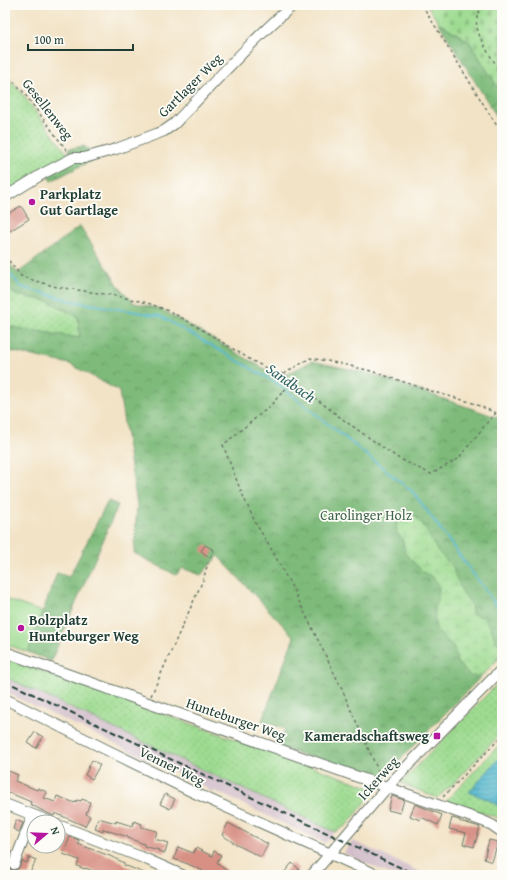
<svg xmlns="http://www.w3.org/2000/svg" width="507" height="880" font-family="'Gentium Book Plus',serif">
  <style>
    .industrial { fill: #d1bdc9 }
    .grass { fill: url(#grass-dots); stroke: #5e8c62 }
    .forest { fill: url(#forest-crowns); stroke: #4e7c57 }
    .wetland { fill: url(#wetland-marsh); stroke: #5e8c62 }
    .cemetery { fill: url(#cemetery-stones); stroke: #5e8c62 }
    .garden { fill: #9ddb90; stroke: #5e8c62 }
    .water { fill: url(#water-rules); stroke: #367980 }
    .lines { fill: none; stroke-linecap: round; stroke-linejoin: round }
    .stream { stroke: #4eb5cd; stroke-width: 2 }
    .building { fill: #d89085 }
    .minor-casing { stroke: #697767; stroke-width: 12 }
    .path { stroke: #697767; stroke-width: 1.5; stroke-dasharray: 3 3; stroke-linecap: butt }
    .minor { stroke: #fff; stroke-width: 10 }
    .rail { stroke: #1f3d34; stroke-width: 2; stroke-dasharray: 6 3; stroke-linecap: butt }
    .poi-dot { fill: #b5179e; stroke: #fdfcf7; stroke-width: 1.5 }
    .labels { text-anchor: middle; stroke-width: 3.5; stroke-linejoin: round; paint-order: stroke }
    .street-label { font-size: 14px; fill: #1f3d34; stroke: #fdfcf7 }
    .poi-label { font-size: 14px; font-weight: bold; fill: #1f3d34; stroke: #fdfcf7; text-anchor: start }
    .park-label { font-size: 14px; fill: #3e644b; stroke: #fdfcf7 }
    .water-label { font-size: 15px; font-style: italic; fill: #2d6162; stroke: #fdfcf7 }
  </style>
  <defs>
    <pattern id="grass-dots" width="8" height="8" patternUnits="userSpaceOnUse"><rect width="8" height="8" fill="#9ddb90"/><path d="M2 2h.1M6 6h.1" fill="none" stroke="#87bd7d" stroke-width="1.8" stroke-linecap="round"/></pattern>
    <pattern id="forest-crowns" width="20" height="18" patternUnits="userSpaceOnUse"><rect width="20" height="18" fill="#7ebb7a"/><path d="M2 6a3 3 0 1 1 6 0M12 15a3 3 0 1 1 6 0" fill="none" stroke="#679965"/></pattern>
    <pattern id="wetland-marsh" width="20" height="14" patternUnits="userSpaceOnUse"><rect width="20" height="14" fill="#9ddb90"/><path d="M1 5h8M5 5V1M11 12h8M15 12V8" fill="none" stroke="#87bd7d"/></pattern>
    <pattern id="cemetery-stones" width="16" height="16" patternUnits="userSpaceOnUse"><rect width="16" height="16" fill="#9ddb90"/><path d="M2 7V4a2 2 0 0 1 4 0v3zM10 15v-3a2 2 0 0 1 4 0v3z" fill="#87bd7d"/></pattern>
    <pattern id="water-rules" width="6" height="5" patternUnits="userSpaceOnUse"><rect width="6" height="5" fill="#4eb5cd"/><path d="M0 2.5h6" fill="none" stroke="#4094a7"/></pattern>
  </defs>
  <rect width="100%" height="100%" fill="#fdfcf7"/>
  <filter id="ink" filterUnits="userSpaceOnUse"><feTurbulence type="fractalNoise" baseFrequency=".025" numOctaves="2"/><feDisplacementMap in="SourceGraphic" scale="8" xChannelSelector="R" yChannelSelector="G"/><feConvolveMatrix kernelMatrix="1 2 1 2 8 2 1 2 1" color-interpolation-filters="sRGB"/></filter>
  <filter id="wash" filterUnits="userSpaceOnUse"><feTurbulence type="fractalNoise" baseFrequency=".012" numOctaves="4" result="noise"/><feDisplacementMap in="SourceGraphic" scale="16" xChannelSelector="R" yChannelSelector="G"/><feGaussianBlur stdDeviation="0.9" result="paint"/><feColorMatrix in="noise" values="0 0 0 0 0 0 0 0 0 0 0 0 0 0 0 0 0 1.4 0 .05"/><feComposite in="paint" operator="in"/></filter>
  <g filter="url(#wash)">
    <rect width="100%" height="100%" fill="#f2e3c6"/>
    <path class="industrial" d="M5,677L335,832L325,843L215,791L213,793L208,790L204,786L5,692Z
      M353,841L427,875H392L343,853Z"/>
    <path class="grass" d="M5,75L19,90L70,157L5,193Z
      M5,288L17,295L48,301L78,317L80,339L5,326Z
      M5,658L372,788L374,792L347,825L335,832L5,677Z
      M502,679V732L453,784L437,798L401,783Z
      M502,742V822L496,817L446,801Z"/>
    <path class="forest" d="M438,22L469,41L502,94V125Z
      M84,146L96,154L98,157L51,181L46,173L73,161L68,149Z
      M80,226L120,288L134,303L160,309L201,332L280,378L312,361L371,374L502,419V655L380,780L279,747L285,729L262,721L294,637L218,556L201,575L182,568L176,575L134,553L137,505L119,391L70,364L5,350V326L80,338L78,317L48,301L17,295L5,288V259L18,273Z
      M108,501L118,505L51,661L28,652L57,573L69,577Z"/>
    <path class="wetland" d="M406,511L413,514L423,525L438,552L453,567L455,575L463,593L471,604L472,614L483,617L491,628L495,639L502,649V651L495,662L481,676H470L457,662L454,647L436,630L434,611L438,601L439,587L433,577L423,572L405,553L403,540L397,533L396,527L400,518Z"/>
    <path class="cemetery" d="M427,5H502V94L469,41L438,22Z"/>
    <path class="garden" d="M5,599L42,612L28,652L5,644Z"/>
    <path class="water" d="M502,755V809L491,801L469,792Z"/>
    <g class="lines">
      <path class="stream" d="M5,267L21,287L72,301L160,316L278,384L413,492L502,613"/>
    </g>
    <g id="blocks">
      <path class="building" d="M21,206L29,219L5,234V215Z
        M205,545L214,550L210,558L201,551Z
        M35,732L43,737L36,748L28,743Z
        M92,760L100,765L92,779L85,775Z
        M9,771L18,775L15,781L37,790L38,788L47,792L44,798L55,802L57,796L75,803L77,800L81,801L82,799L90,802L86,814L90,816L85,826L55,813L54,816L41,810L30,804L31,802L10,793L9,794L5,792V781Z
        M165,794L175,799L170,809L160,804Z
        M392,796L404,800L400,813L388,810Z
        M415,804L442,815L438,825L421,817L420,820L410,816Z
        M98,818L116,823V821L132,826L134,821L142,824L141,827L157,831L155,839L168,843L165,853L158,851L159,850L144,846V844L128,838V837L103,829V832L95,829Z
        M452,818L460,820L459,821L480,827L474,847L463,844L466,833L449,829Z
        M16,820L23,823L19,832L13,829Z
        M228,823L268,844L261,857L237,845L222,835Z
        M70,837L79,840L78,844L110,856L124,863V865L149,875H104L85,868V869L77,866L79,860L63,854Z
        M489,840L498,842L492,862L484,859Z
        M178,847L193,853L196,848L212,856L214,851L221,855L217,862L219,864V865L233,875H201L203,871L188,864L174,859Z
        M5,850L11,852L8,865L9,868L12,870H15L18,869L22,861L27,863L29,857L36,860L29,875H22L5,868Z
        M292,863L299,869L295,875H282Z"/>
    </g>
  </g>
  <g filter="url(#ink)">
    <use href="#blocks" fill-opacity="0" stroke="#697767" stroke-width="1"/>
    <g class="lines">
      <g class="minor-casing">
        <path id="minor" d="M5,197L44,173L73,158H84L116,149L151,136L164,131L174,124C213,84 250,42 293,5
          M5,652L148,703L483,821L492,825L502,832
          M5,699L109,751L195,793L377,875
          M5,804L51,822
          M58,825L146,859L182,875
          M14,864L33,815
          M312,875L389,785L502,669"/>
      </g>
      <path class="path" d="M422,5L502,134
        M482,5C481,9 478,13 477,17C473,34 493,59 502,74
        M5,73L21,89L68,152
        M5,256L21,276L29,279L57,287L112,295L148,303L171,312L193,324L251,360L270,370L278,373L284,374L345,421L398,458L431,474L458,459L486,424L496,413
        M284,374L290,384L269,407L223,445L240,489L255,522L273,552L294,591L339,683L380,775L386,776
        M284,374L310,358L338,363L371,371L434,392L470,402L496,413L502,416
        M151,696L203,580L208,563
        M443,797L502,736"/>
      <use href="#minor" class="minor"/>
      <path class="rail" d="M5,681L416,875"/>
    </g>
  </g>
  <g class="poi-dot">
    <circle cx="32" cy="202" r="4"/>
    <circle cx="21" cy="628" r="4"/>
    <rect x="433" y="732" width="8" height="8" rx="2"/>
  </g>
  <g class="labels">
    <g class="street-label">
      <text transform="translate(190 85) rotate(-45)" y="5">Gartlager Weg</text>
      <text transform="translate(48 109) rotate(52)" y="5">Gesellenweg</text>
      <text transform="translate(236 719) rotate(19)" y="5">Hunteburger Weg</text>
      <text transform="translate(172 766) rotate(26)" y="5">Venner Weg</text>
      <text transform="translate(378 778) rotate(-48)" y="5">Ickerweg</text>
    </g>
    <g class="poi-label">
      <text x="40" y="199">Parkplatz<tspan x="40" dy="16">Gut Gartlage</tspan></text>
      <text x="29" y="625">Bolzplatz<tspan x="29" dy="16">Hunteburger Weg</tspan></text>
      <text x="429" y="741" text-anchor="end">Kameradschaftsweg</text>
    </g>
    <g class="park-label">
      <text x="366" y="520">Carolinger Holz</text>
    </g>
    <g class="water-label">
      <text transform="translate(291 383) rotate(35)" y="5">Sandbach</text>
    </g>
  </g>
  <rect width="507" height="880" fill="none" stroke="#fdfcf7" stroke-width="20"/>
  <g transform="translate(46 834) rotate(71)"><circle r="19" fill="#fdfcf7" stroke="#a4b0a9"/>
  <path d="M0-3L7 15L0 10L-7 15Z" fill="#b5179e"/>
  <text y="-6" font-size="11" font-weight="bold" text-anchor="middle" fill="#1f3d34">N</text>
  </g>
  <path d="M28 44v6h105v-6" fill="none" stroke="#1f3d34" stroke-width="2"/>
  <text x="34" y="44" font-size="12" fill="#1f3d34" stroke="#fdfcf7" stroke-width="3" paint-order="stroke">100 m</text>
</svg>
